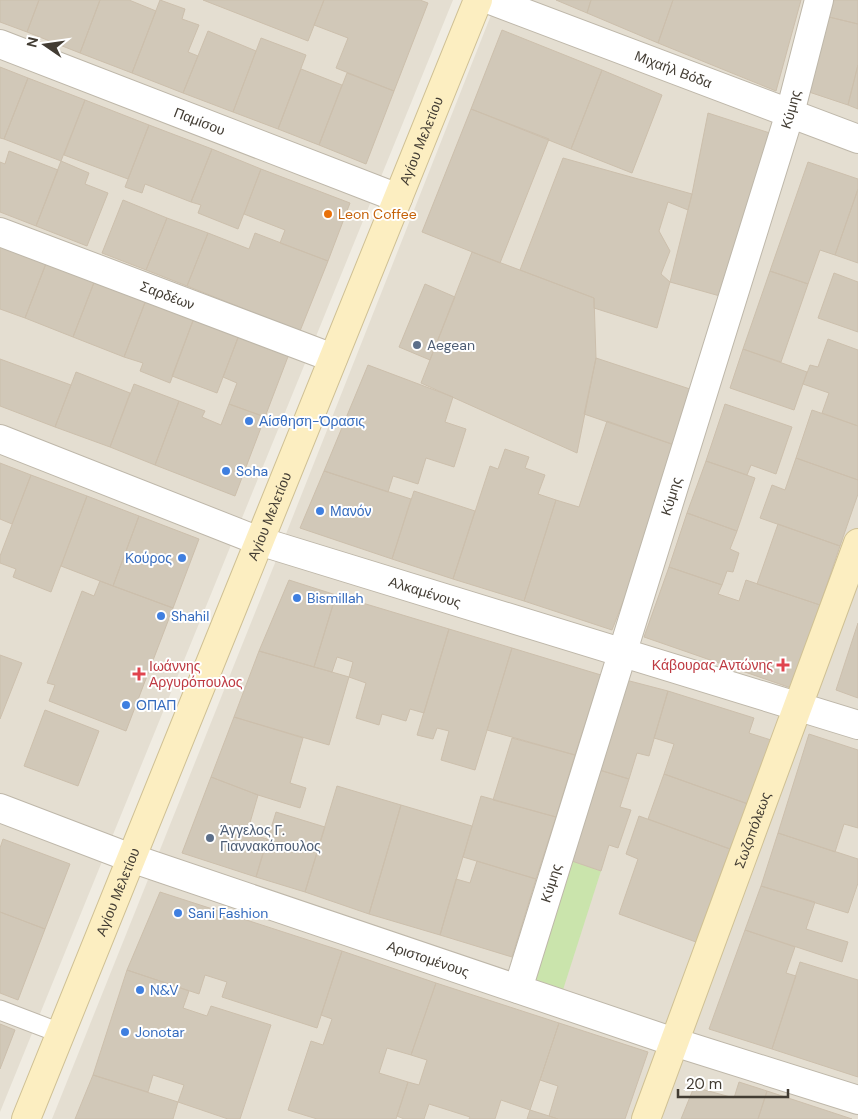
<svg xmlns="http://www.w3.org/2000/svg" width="858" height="1119" font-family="'DM Sans',sans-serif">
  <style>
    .residential { fill: #e4ded1 }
    .green { fill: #cae4ac }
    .building { fill: #d1c8b8; stroke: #ccbfac }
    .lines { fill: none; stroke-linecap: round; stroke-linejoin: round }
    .lane-casing { stroke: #beb7a9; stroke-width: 21 }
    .street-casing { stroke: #beb7a9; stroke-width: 30 }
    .secondary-casing { stroke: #cfc094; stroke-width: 30 }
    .lane { stroke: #fff; stroke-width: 19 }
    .street { stroke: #fff; stroke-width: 28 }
    .secondary { stroke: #fceec1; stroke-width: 28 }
    .food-dot { fill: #e8710a; stroke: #fff; stroke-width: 2 }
    .service-dot { fill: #5c6f8a; stroke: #fff; stroke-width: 2 }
    .shop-dot { fill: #3f7fe0; stroke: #fff; stroke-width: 2 }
    .health-dot { fill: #e0444e; stroke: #fff; stroke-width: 2 }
    .labels { text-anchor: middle; stroke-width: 4; stroke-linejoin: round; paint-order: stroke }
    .street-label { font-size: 14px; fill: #423c33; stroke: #fff }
    .food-label { font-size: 14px; fill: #c56008; stroke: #fff; text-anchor: start }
    .service-label { font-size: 14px; fill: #4e5e75; stroke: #fff; text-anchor: start }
    .shop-label { font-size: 14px; fill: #366cbe; stroke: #fff; text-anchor: start }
    .health-label { font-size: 14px; fill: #be3a42; stroke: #fff; text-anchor: end }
  </style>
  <rect width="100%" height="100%" fill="#f0ece2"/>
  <path class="residential" d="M0,0H453L0,1112Z
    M497,0H858V714L284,539Z
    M277,558L858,735V1119H52Z"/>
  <path class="green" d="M566,859L601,871L562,993L527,982Z"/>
  <path class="building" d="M0,0H39L27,32L0,22Z
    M39,0H100L80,53L27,32Z
    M100,0H129L156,11L132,73L80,53Z
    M160,0L185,9L182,19L199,25L188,52L198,56L183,93L132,73Z
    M203,0H324L308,41Z
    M324,0H420L428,3L394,91L336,68L348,38L314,25Z
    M556,0H591L587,13Z
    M591,0H673L658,43L587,13Z
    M673,0H801L776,91L658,43Z
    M834,0H858V24L829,17Z
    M829,17L858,24V65L848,105L806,91Z
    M502,30L602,70L571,149L471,109Z
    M208,31L256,51L233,112L183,93Z
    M261,38L306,55L278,129L233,112Z
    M858,65V109L848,105Z
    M0,67L28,78L4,139L0,138Z
    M301,69L342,85L319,145L278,129Z
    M602,70L662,95L632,173L571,149Z
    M347,73L394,91L366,164L319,145Z
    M28,78L85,100L61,161L4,139Z
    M85,100L149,125L128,179L64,155Z
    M471,109L549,139L500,263L422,232Z
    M708,113L779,136L727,298L670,282L692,194Z
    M149,125L212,149L191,202L145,184L142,193L125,187Z
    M212,149L261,169L238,229L198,213L201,205L191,202Z
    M9,151L58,170L36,226L0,212V162L5,164Z
    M563,158L692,194L688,210L668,202L659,231L670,251L661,274L670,282L657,328L594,308V298L520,270Z
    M61,161L89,173L85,184L108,193L87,246L36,226Z
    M808,162L858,179V189L835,255L820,250L808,284L770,271Z
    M261,169L350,203L328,261L280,243L285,230L244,214Z
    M858,189V263L835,255Z
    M123,200L167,218L146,270L102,253Z
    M167,218L208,233L187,286L146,270Z
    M208,233L249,249L255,233L328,261L300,331L187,286Z
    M0,244L47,261L25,318L0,309Z
    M472,252L594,298L596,358L577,453L421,383Z
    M47,261L95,280L73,337L25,318Z
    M770,271L808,284L781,362L743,349Z
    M834,273L858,282V332L818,318Z
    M95,280L146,300L124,357L73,337Z
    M425,284L455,297L430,360L399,347Z
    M146,300L194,318L170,383L140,371L143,363L124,357Z
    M194,318L239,335L217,393L172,376Z
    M239,335L289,354L265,417L229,404L237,383L223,377Z
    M828,339L858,350V426L822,413L829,393L803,384L810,365L818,367Z
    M743,349L807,372L794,410L730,388Z
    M596,358L702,393L683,448L584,414Z
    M0,359L71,385L55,427L0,406Z
    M368,365L453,397L445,422L466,429L454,467L426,458L418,484L393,476L388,492L324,471Z
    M76,372L130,393L110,447L55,427Z
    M134,384L179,401L155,465L110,447Z
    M179,401L205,411L202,417L221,425L229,404L265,417L235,496L155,465Z
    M725,404L792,427L776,474L751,465L747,475L706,461Z
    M812,410L858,426V480L796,458Z
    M607,421L683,448L612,630L524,601L556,500L579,507Z
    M505,449L529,457L525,468L545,475L538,494L556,500L524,601L453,579L490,466L498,469Z
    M796,458L858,480V494L840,546L760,518L772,485L785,490Z
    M706,461L755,478L737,531L687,513Z
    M0,463L31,475L12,524L0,519Z
    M324,471L411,499L392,559L300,528Z
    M31,475L87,496L51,592L13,577L16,569L0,563V556Z
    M414,491L475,511L453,579L392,559Z
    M87,496L139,516L113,586L61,566Z
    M687,513L737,531L730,549L739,553L733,572L727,571L722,585L669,567Z
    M139,516L199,539L173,608L113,586Z
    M778,524L840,546L820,605L757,584Z
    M669,567L722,585L718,594L739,601L746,580L820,605L791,688L644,637Z
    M289,580L336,595L314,667L259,651Z
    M100,581L173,608L126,731L49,701L55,685L47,683L82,591L94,596Z
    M336,595L449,629L424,713L410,709L406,721L382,714L379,725L356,718L366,683L349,677L353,662L337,657L332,672L314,667Z
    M858,623V698L836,690Z
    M449,629L512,648L475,770L441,760L449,731L437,728L433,739L417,735Z
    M512,648L601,675L575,755L487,730Z
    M259,651L349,677L329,745L234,717Z
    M0,655L22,663L0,719Z
    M622,679L668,691L649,756L637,753L629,779L596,769Z
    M668,691L754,718L749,733L771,740L748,804L664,774L674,744L654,738Z
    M45,710L99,731L78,786L24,766Z
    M234,717L303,738L290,783L306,788L300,808L258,795L211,777Z
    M809,734L858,750V828L844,824L835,852L778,833Z
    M512,738L575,755L556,817L493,800Z
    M596,769L629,779L620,807L631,810L618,848L609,845L601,871L566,859Z
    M664,774L748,804L730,849L648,819Z
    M211,777L258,795L247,833L267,839L256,877L182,853Z
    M337,786L401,805L369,914L305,892Z
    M481,796L556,817L536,879L463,857Z
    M401,805L472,826L440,935L369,914Z
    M276,812L325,827L305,892L256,877Z
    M639,816L730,849L696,942L619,914L638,859L626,854Z
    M778,833L858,859V883L848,913L761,886Z
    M3,839L70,864L45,929L0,912V848Z
    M477,861L536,879L512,957L440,935L456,879L470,883Z
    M761,886L815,902L806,929L848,942L842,962L745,930Z
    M160,892L342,951L317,1028L222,997L227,982L205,975L199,994L127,970Z
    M0,912L45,929L18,1000L0,993Z
    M745,930L795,947L786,973L796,976L772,1049L709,1029Z
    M342,951L436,983L411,1055L387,1048L379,1073L408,1082L396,1119H317L288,1110L311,1041L323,1045L332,1019L321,1015Z
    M800,962L858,980V1077L772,1049Z
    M127,970L189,991L183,1008L207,1016L211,1006L271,1025L240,1119H228L178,1102L184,1085L153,1075L148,1092L93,1075Z
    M436,983L559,1023L530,1110L501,1100L495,1119H469L470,1117L429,1104L424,1119H404L397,1116L408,1082L419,1085L427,1060L411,1055Z
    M559,1023L648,1052L625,1119H558L549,1116L558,1086L540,1080Z
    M0,1024L15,1030L0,1069Z
    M93,1075L178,1102L173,1119H75Z
    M739,1082L767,1091L758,1119H681L694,1087L734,1098Z
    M767,1091L852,1119H758Z
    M530,1110L549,1116L558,1119H527Z"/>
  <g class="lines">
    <g class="lane-casing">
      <path id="lane" d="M0,1010L60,1033"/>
    </g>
    <g class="street-casing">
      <g id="street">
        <path id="s1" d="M490,0L858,139"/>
        <path id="s2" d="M0,44L398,198"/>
        <path id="s3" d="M0,232L333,358"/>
        <path id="s4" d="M0,439L259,541L858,725"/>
        <path id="s5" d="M0,808L131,858L674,1042L858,1100"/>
        <path id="s6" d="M518,989L790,113L819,0"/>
      </g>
    </g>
    <g class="secondary-casing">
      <g id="secondary">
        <path id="s7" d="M26,1119L478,0"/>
        <path id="s8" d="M646,1119L858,543"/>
      </g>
    </g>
    <use href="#lane" class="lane"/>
    <use href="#street" class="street"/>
    <use href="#secondary" class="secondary"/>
  </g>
  <circle class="food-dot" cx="328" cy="214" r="5"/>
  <g class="service-dot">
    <circle cx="417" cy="345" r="5"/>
    <circle cx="210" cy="838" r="5"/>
  </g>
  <g class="shop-dot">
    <circle cx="249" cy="421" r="5"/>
    <circle cx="226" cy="471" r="5"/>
    <circle cx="320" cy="511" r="5"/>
    <circle cx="182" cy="558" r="5"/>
    <circle cx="297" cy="598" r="5"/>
    <circle cx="161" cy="616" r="5"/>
    <circle cx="126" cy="705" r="5"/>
    <circle cx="178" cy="913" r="5"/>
    <circle cx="140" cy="990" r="5"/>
    <circle cx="125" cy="1032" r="5"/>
  </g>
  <g class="health-dot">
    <path d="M780.5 657.5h5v5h5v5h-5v5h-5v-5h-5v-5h5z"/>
    <path d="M136.5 666.5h5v5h5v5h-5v5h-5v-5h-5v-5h5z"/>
  </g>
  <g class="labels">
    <g class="street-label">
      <text dy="5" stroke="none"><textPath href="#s1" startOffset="196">Μιχαήλ Βόδα</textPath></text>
      <text dy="5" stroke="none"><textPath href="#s6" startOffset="921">Κύμης</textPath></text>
      <text dy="5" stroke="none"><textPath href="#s2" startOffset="214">Παμίσου</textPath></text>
      <text dy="5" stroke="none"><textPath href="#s7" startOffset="1055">Αγίου Μελετίου</textPath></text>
      <text dy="5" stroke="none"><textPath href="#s3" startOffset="179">Σαρδέων</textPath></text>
      <text dy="5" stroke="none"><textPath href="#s6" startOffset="516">Κύμης</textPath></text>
      <text dy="5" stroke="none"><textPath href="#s7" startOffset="650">Αγίου Μελετίου</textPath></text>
      <text dy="5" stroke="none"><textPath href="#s4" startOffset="452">Αλκαμένους</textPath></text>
      <text dy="5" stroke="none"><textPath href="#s8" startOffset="308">Σωζοπόλεως</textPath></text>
      <text dy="5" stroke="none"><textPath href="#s6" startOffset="111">Κύμης</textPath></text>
      <text dy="5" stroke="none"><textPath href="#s7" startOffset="245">Αγίου Μελετίου</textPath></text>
      <text dy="5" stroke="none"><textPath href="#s5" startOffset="454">Αριστομένους</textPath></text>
    </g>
    <g class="food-label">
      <text x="338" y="219">Leon Coffee</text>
    </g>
    <g class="service-label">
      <text x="427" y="350">Aegean</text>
      <text x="220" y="835">Άγγελος Γ.<tspan x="220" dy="16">Γιαννακόπουλος</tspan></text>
    </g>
    <g class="shop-label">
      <text x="259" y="426">Αίσθηση-Όρασις</text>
      <text x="236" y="476">Soha</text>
      <text x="330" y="516">Μανόν</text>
      <text x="172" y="563" text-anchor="end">Κούρος</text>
      <text x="307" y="603">Bismillah</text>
      <text x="171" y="621">Shahil</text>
      <text x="136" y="710">ΟΠΑΠ</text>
      <text x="188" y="918">Sani Fashion</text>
      <text x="150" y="995">N&amp;V</text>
      <text x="135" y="1037">Jonotar</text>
    </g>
    <g class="health-label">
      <text x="773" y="670">Κάβουρας Αντώνης</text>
      <text x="149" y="671" text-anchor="start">Ιωάννης<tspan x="149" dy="16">Αργυρόπουλος</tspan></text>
    </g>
  </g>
  <g transform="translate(45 45) rotate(283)" stroke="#ffffff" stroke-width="4" paint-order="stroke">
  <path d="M0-4L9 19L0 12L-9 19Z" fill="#423c33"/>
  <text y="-8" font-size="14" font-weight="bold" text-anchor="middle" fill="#423c33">N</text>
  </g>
  <path d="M678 1089v8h110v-8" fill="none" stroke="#423c33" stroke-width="2.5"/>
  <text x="686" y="1089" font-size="15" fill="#423c33" stroke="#ffffff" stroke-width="4" paint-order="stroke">20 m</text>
</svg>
